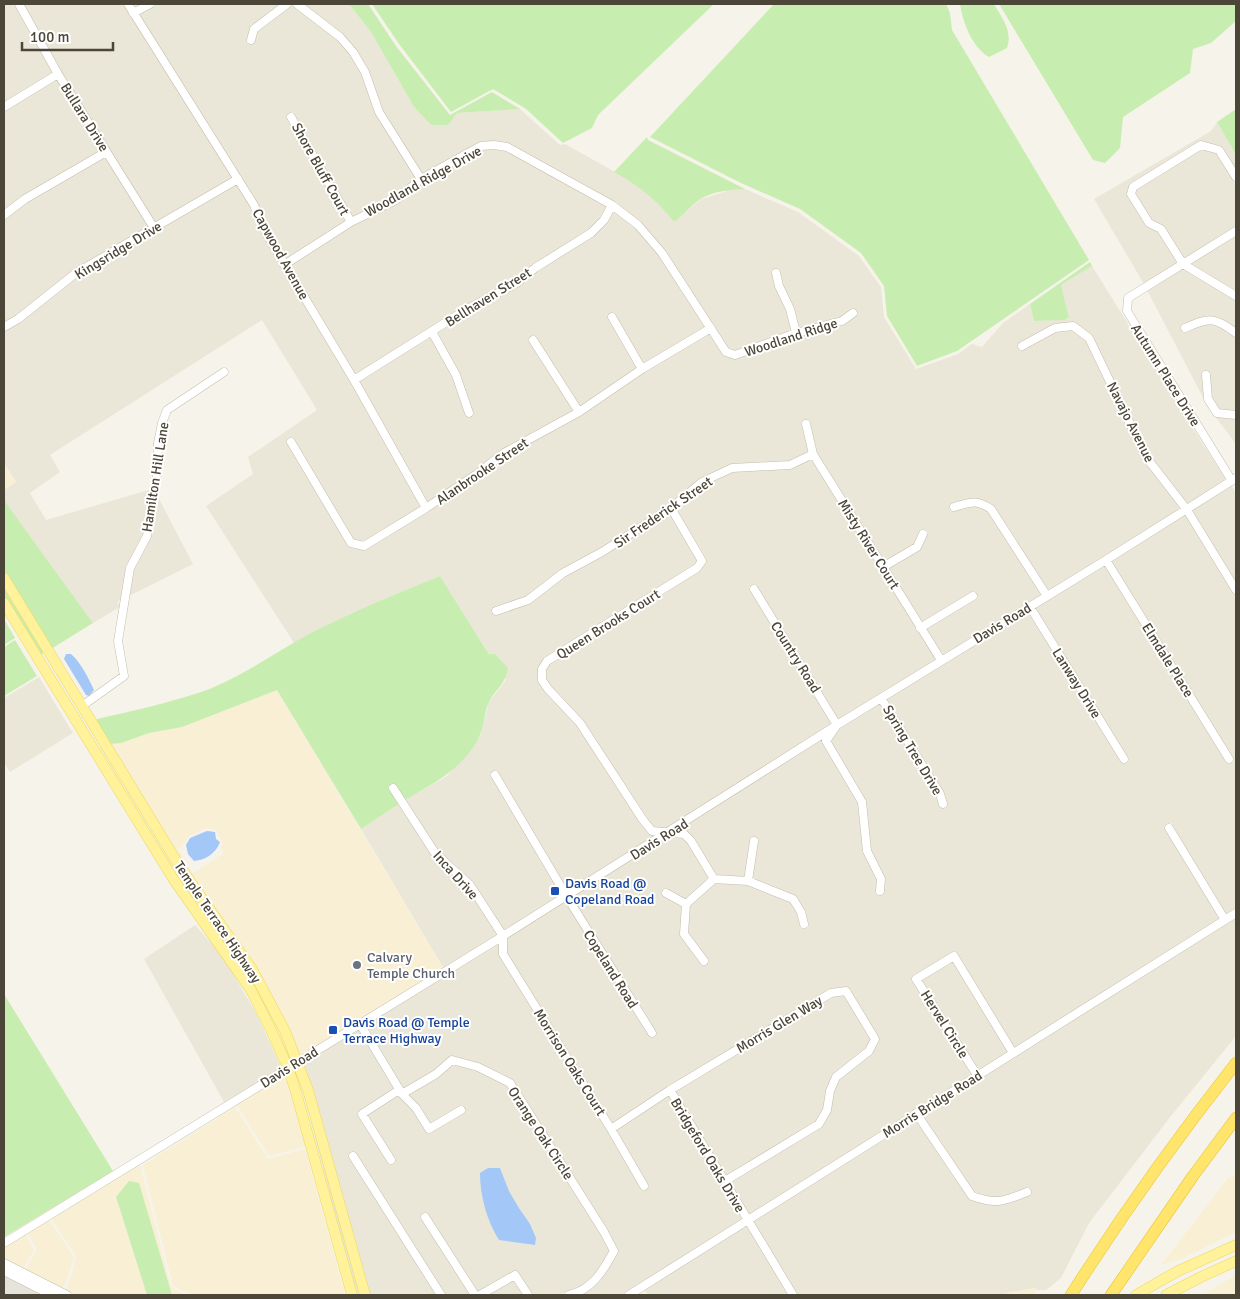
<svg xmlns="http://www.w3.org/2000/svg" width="1240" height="1299" font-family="Signika,sans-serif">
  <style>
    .residential { fill: #eae7d8; fill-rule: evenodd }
    .commercial { fill: #f8efd4; fill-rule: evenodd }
    .industrial { fill: #e6e3db }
    .green { fill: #c8edb0 }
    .water { fill: #a3c7f6 }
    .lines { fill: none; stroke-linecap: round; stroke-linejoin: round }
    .minor-casing { stroke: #c2beab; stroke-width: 9 }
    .major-casing { stroke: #edd861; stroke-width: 11 }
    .highway-casing { stroke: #e9c231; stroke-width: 12 }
    .minor { stroke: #fff; stroke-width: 8 }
    .major { stroke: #fff29a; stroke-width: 10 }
    .highway { stroke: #ffe56c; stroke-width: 11 }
    .transit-dot { fill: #1a4fb4; stroke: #fff; stroke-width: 2 }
    .worship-dot { fill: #6b7280; stroke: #fff; stroke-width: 2 }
    .labels { text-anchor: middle; stroke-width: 4; stroke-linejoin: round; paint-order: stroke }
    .street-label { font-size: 14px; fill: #4b4637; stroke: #fff }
    .transit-label { font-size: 14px; fill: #164399; stroke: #fff; text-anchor: start }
    .worship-label { font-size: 14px; fill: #5b616d; stroke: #fff; text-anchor: start }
  </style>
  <rect width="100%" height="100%" fill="#f6f4ea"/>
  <path class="residential" d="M4,4H15L54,73L4,103Z
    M23,4H123L233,178L156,223L61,73Z
    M157,4H282L251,28L247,43L253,44L257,30L292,4L337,40L350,54L361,73L376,113L417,179L395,197L352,217L293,112L287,115L346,221L286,260L138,14Z
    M303,4H349L371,32L414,107L431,125L457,113L520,109L560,145L565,144L635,183L663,208L674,222L701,199L730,190L745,189L798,212L859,256L881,287L884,317L916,369L958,354L972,344L982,347L1003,323L1030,304L1034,321L1069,319L1061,285L1092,266L1197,435L1227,481L1188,505L1149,455L1092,337L1076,323L1055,324L1018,345L1021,350L1056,331L1072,329L1086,341L1143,459L1182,509L1048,592L993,506L985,501L975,498L950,505L952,511L973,504L988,512L1042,596L943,655L925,629L977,597L974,592L922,624L888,568L920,548L928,532L922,530L914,545L885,563L816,453L809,420L802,422L809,453L790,462L732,465L526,597L492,609L494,615L530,603L564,575L669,513L698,561L694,566L539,670L577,725L640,822L649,834L659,835L568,892L496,771L490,774L562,896L505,932L473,883L438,851L405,800L447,776L481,735L489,702L506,680L440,576L396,594L312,633L294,643L206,506L253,474L248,457L317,410L262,320L50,455L60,472L30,493L46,520L152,489L144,535L122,599L117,602L120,607L93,623L4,500V490L16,482L4,463V331L78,276L236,184L251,207L263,235L351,382L421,508L364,543L353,540L293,438L287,441L348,544L363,549L506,455L578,416L644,372L710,332L725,355L842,324L858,314L854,309L840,318L799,329L794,308L782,285L778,269L772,271L775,287L787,311L792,331L735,352L729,349L665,251L641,222L617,203L495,142L423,175L383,110L368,70Z
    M57,79L101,151L4,211V111Z
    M1217,122L1236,155V171L1222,148L1202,142L1130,186L1128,195L1159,232L1178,263L1144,284L1094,199L1211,131Z
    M494,148L505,150L608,206L601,219L589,230L515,280L355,375L289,266L352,224L423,182L481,150Z
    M1201,149L1216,153L1236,184V227L1184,260L1152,220L1134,193L1136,189Z
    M105,156L150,227L17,316L4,323V219L27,202Z
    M613,210L635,227L659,255L707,327L644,365L614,313L608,316L638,369L580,407L534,335L528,339L574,411L475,472L427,504L358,381L431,337L453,377L467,417L473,414L459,373L437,333L593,235Z
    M1236,235V292L1189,264Z
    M1182,268L1236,300V329L1223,320L1206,316L1180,327L1183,333L1205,323L1220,326L1236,338V412L1219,410L1212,398L1208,372L1202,373L1205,400L1212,413L1208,407L1147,290Z
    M1214,415L1236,418V444Z
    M811,459L937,659L838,720L755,584L749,588L832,724L668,829L654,828L583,721L551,686L546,679V670L550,663L705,562L706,559L702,551L675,508L704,484L732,471L790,469Z
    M1231,485L1236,493V583L1192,510Z
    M157,495L193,564L129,596L134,569Z
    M1186,514L1236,597V909L1226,916L1171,823L1165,827L1220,920L1014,1048L957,954L915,976L973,1075L748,1215L729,1182L820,1127L838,1078L878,1041L846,988L612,1124L507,953V938L565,901L650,1038L656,1034L571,898L669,836L682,837L689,843L710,879L686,900L665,889L661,894L683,906L681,936L703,965L709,961L687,933L690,905L715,883L747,885L791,901L798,913L801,928L808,926L805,911L796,897L752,879L757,838H751L745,878L716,876L694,839L686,831L679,830L825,736L859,803L864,851L877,880L876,894H883L884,879L870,850L865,800L830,741L839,727L879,702L937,796L941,808L947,806L943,792L885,698L1029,611L1123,763L1129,759L1035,608L1105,565L1228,763L1233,759L1111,561Z
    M39,677L73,733L10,772L4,763V698Z
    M399,804L432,855L467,888L499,935L444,969L361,829Z
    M1236,917V1036L1171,1116L1089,1223L1061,1278L1046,1290H1036V1288L1002,1295H798L752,1222L916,1120L949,1170L971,1199L981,1203L1000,1205L1031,1194L1029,1188L1001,1198L983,1196L974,1194L922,1116L955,1095L954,1094Z
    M195,925L222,955L256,1013L282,1069L224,1102L144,959Z
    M500,942L642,1190L649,1187L615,1130L669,1095L742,1219L623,1295H583L582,1294L599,1282L607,1271L617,1250L607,1230L513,1081L501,1073L480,1064L453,1057L434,1071L403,1089L365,1025Z
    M953,961L1008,1052L979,1071L921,979Z
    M844,995L871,1040L867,1049L846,1065L816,1122L726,1176L675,1091L832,996Z
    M358,1028L395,1089L359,1115L389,1165L395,1161L367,1114L397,1094L413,1110L431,1132L465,1111L462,1105L431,1125L407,1094L453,1064L477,1070L508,1085L601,1234L610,1252L594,1278L576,1290L555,1295H532L519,1273L514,1272L478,1293L426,1213L421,1217L471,1295H445L354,1152L349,1156L437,1295H369L303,1063ZM488,1168H500L509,1191L534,1232Z
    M299,1075L362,1295H356Z
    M746,1225L789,1295H648L644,1289Z
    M514,1279L523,1295H486Z"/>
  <path class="commercial" d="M4,463L16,482L4,490Z
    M277,690L444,969L300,1057L288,1030L183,865L109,744L121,743L149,733L182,727ZM207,828L217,830L219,837L222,841L221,848L224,853L193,873L178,849L183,845L189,836Z
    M102,745L249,971L269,1007L294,1061L289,1063L274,1028L175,876L96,748Z
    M286,1073L307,1146L269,1156L236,1104Z
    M235,1107L268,1159L305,1149L345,1295H193L173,1286L143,1165Z
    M169,1146L140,1165L171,1287L186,1295H172L139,1183L116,1197L147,1295H75L65,1291L72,1274L76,1256L51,1218Z
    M1236,1175V1232L1181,1259L1161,1265L1228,1178Z
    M48,1219L74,1257L69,1274L62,1290L25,1271L37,1249L27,1232Z
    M25,1234L34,1250L23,1269L4,1259V1247Z
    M1236,1275V1295H1202L1204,1294Z
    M1036,1288L1034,1295H1002L1010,1292Z"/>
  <path class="industrial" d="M4,1276L20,1283L43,1295H4Z"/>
  <path class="green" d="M349,4H368L396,46L450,115L492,92L520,109L457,113L448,125H431L414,107L371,32Z
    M372,4H714L598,115L592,128L563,143L526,109L493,89L451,112L399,44Z
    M774,4H946L950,13L952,30L1089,260L957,351L917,366L887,316L884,286L861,253L800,209L741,183L650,137Z
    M960,4H994C1002,18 1013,31 1007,48L989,57C972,47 963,23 960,4Z
    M999,4H1236V21L1211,43L1193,49L1190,73L1123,117L1120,148L1105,163L1093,160Z
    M1236,109V155L1217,122Z
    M647,137L648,140L745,189C730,190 715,191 702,198C692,204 684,215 674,222C657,200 638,185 614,172Z
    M1090,262L1092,266L1061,285L1069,318L1064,320L1034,321L1030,304Z
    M4,500L93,623L51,649L4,572Z
    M440,576L489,654H495L508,668C504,687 497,687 489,702C484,712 485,725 480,735C465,768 434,783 405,800L394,784L388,787L399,804L361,829L277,690L182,727L149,733L121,743L109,744L97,724V719C132,711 169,703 204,691C242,677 275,652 311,633C353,612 397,593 440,576Z
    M4,585L45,652L40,655L4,596Z
    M4,619L15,638L4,645Z
    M15,640L37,676L4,696V647Z
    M4,994L113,1171L4,1237Z
    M129,1181L139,1183L172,1295H147L116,1197Z"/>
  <path class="water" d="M66,654H71C81,663 88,677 94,690L89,696L86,695L64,659Z
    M207,831L215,832L216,839L220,842C216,853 206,860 194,861L188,854L186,845L190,838Z
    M488,1168H500L509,1191L519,1208L530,1224L536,1238L535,1245L499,1240C487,1221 480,1196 480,1173Z"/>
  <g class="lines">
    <g class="minor-casing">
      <path id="minor" d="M19,4L58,74L154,228
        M128,4L254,205L266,233L354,380L426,508
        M297,4L340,37L353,52L365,72L379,112L421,179
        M133,13L150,4
        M251,40L254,29L287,4
        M4,107L58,74
        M291,117L351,222
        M1236,177L1219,150L1201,145L1133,187L1131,194L1149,223L1161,229L1183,264L1236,296
        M4,215L25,199L106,152
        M284,265L351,222L396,200L421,179L481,146L494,145L507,147L612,205L638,225L662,253L726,352L735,355L796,333L842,321L853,313
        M776,273L779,286L790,309L796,333
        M612,317L642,369
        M4,327L18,319L76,273L238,179
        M1185,328C1210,317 1214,317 1236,333
        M432,332L456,375L469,413
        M533,340L579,412
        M1022,346L1055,328L1073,326L1089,338L1146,457L1187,510L1236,590
        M1206,375L1208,399L1217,413L1236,415
        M354,380L467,309L517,283L535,268L591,233L604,220L612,205
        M806,424L813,454L941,660
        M291,442L351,543L364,546L426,508L477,474L504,453L579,412L642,369L711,328
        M1232,481L1127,311L1128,298L1236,231
        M954,507C971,502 976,499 991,509L1047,596
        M671,508L702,561L697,568L547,661L542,669V680L548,689L580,723L643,820L652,831L684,834L691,841L714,879
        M1106,560L1229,759
        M883,567L917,547L923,534
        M754,589L837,725L826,741L862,802L867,851L881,879L880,891
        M1030,607L1124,759
        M496,611L528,600L563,573L602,552L671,508L702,482L732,468L790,465L813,454
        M920,628L973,596
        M881,698L940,794L943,804
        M82,706L124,676L118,641L130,568L147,536L157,475L158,443L162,423L167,410L224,372
        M495,775L567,897L652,1033
        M393,788L435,853L470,885L503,936V954L611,1129L644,1186
        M1169,828L1225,920
        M748,881L754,841
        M666,893L686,904
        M704,961L684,934L686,904L714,879L748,881L793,899L801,912L804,924
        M360,1024L402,1094L416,1108L429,1129L461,1110
        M977,1075L916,979L954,956L1013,1053
        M670,1090L793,1295
        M402,1094L436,1074L452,1060L478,1067L510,1083L604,1232L614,1251C603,1271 592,1290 569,1295
        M916,1113L972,1196C997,1205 1004,1201 1027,1192
        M611,1129L670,1090L831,993L846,991L875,1039L869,1051L836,1077L830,1091L827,1110L819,1124L725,1181
        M353,1156L441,1295
        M391,1160L362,1114L399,1090
        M425,1217L475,1295
        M4,1243L503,936L837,725L1106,560L1236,478
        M4,1263L67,1295
        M4,1271L51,1295
        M480,1295L515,1275L528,1295
        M629,1295L1236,913"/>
    </g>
    <g class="major-casing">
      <path id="major" d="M4,578L180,867L252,969L285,1031L308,1090L365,1295
        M4,603L172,877L251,990L271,1030L288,1068L296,1092L352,1295
        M1136,1295L1178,1271L1236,1245
        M1166,1295L1201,1277L1236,1261"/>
    </g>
    <g class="highway-casing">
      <path id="highway" d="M1071,1295C1122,1215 1177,1138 1236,1063
        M1111,1295L1193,1176L1236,1118"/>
    </g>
    <use href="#minor" class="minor"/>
    <use href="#major" class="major"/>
    <use href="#highway" class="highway"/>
  </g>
  <g class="transit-dot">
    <rect x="550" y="886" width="10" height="10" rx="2.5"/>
    <rect x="328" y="1025" width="10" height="10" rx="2.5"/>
  </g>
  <circle class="worship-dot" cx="357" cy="965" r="5"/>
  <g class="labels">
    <g class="street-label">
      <text transform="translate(85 117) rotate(58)" y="5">Bullara Drive</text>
      <text transform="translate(321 169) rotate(61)" y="5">Shore Bluff Court</text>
      <text transform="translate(423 181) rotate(-29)" y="5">Woodland Ridge Drive</text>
      <text transform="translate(118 250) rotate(-31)" y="5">Kingsridge Drive</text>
      <text transform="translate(281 254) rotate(61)" y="5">Capwood Avenue</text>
      <text transform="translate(488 297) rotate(-32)" y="5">Bellhaven Street</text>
      <text transform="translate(791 337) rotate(-18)" y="5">Woodland Ridge</text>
      <text transform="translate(1166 375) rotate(58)" y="5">Autumn Place Drive</text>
      <text transform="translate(1131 422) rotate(63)" y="5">Navajo Avenue</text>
      <text transform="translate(482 471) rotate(-34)" y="5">Alanbrooke Street</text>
      <text transform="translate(155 477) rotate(-81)" y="5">Hamilton Hill Lane</text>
      <text transform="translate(663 512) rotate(-34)" y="5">Sir Frederick Street</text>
      <text transform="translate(869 544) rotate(58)" y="5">Misty River Court</text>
      <text transform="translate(1002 623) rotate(-31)" y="5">Davis Road</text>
      <text transform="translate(608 624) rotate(-32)" y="5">Queen Brooks Court</text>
      <text transform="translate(796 657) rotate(58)" y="5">Country Road</text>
      <text transform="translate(1168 660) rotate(58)" y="5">Elmdale Place</text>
      <text transform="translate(1077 683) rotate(58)" y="5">Lanway Drive</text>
      <text transform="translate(913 750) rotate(59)" y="5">Spring Tree Drive</text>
      <text transform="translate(659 839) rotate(-32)" y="5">Davis Road</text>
      <text transform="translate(456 875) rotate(48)" y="5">Inca Drive</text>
      <text transform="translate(218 922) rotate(56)" y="5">Temple Terrace Highway</text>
      <text transform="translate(611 969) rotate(58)" y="5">Copeland Road</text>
      <text transform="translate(779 1024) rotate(-31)" y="5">Morris Glen Way</text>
      <text transform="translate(945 1024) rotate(58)" y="5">Hervel Circle</text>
      <text transform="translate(570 1062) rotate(58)" y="5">Morrison Oaks Court</text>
      <text transform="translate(289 1067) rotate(-32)" y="5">Davis Road</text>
      <text transform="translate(932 1104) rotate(-32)" y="5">Morris Bridge Road</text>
      <text transform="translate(541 1133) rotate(57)" y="5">Orange Oak Circle</text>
      <text transform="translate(708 1155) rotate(59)" y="5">Bridgeford Oaks Drive</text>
    </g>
    <g class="transit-label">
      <text x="565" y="888">Davis Road @<tspan x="565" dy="16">Copeland Road</tspan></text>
      <text x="343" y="1027">Davis Road @ Temple<tspan x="343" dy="16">Terrace Highway</tspan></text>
    </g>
    <g class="worship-label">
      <text x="367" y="962">Calvary<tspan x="367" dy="16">Temple Church</tspan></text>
    </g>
  </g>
  <rect width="1240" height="1299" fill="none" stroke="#4b4637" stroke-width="10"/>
  <path d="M22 42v8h91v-8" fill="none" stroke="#4b4637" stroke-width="2.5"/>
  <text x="30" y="42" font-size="15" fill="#4b4637" stroke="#ffffff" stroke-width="4" paint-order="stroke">100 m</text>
</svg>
